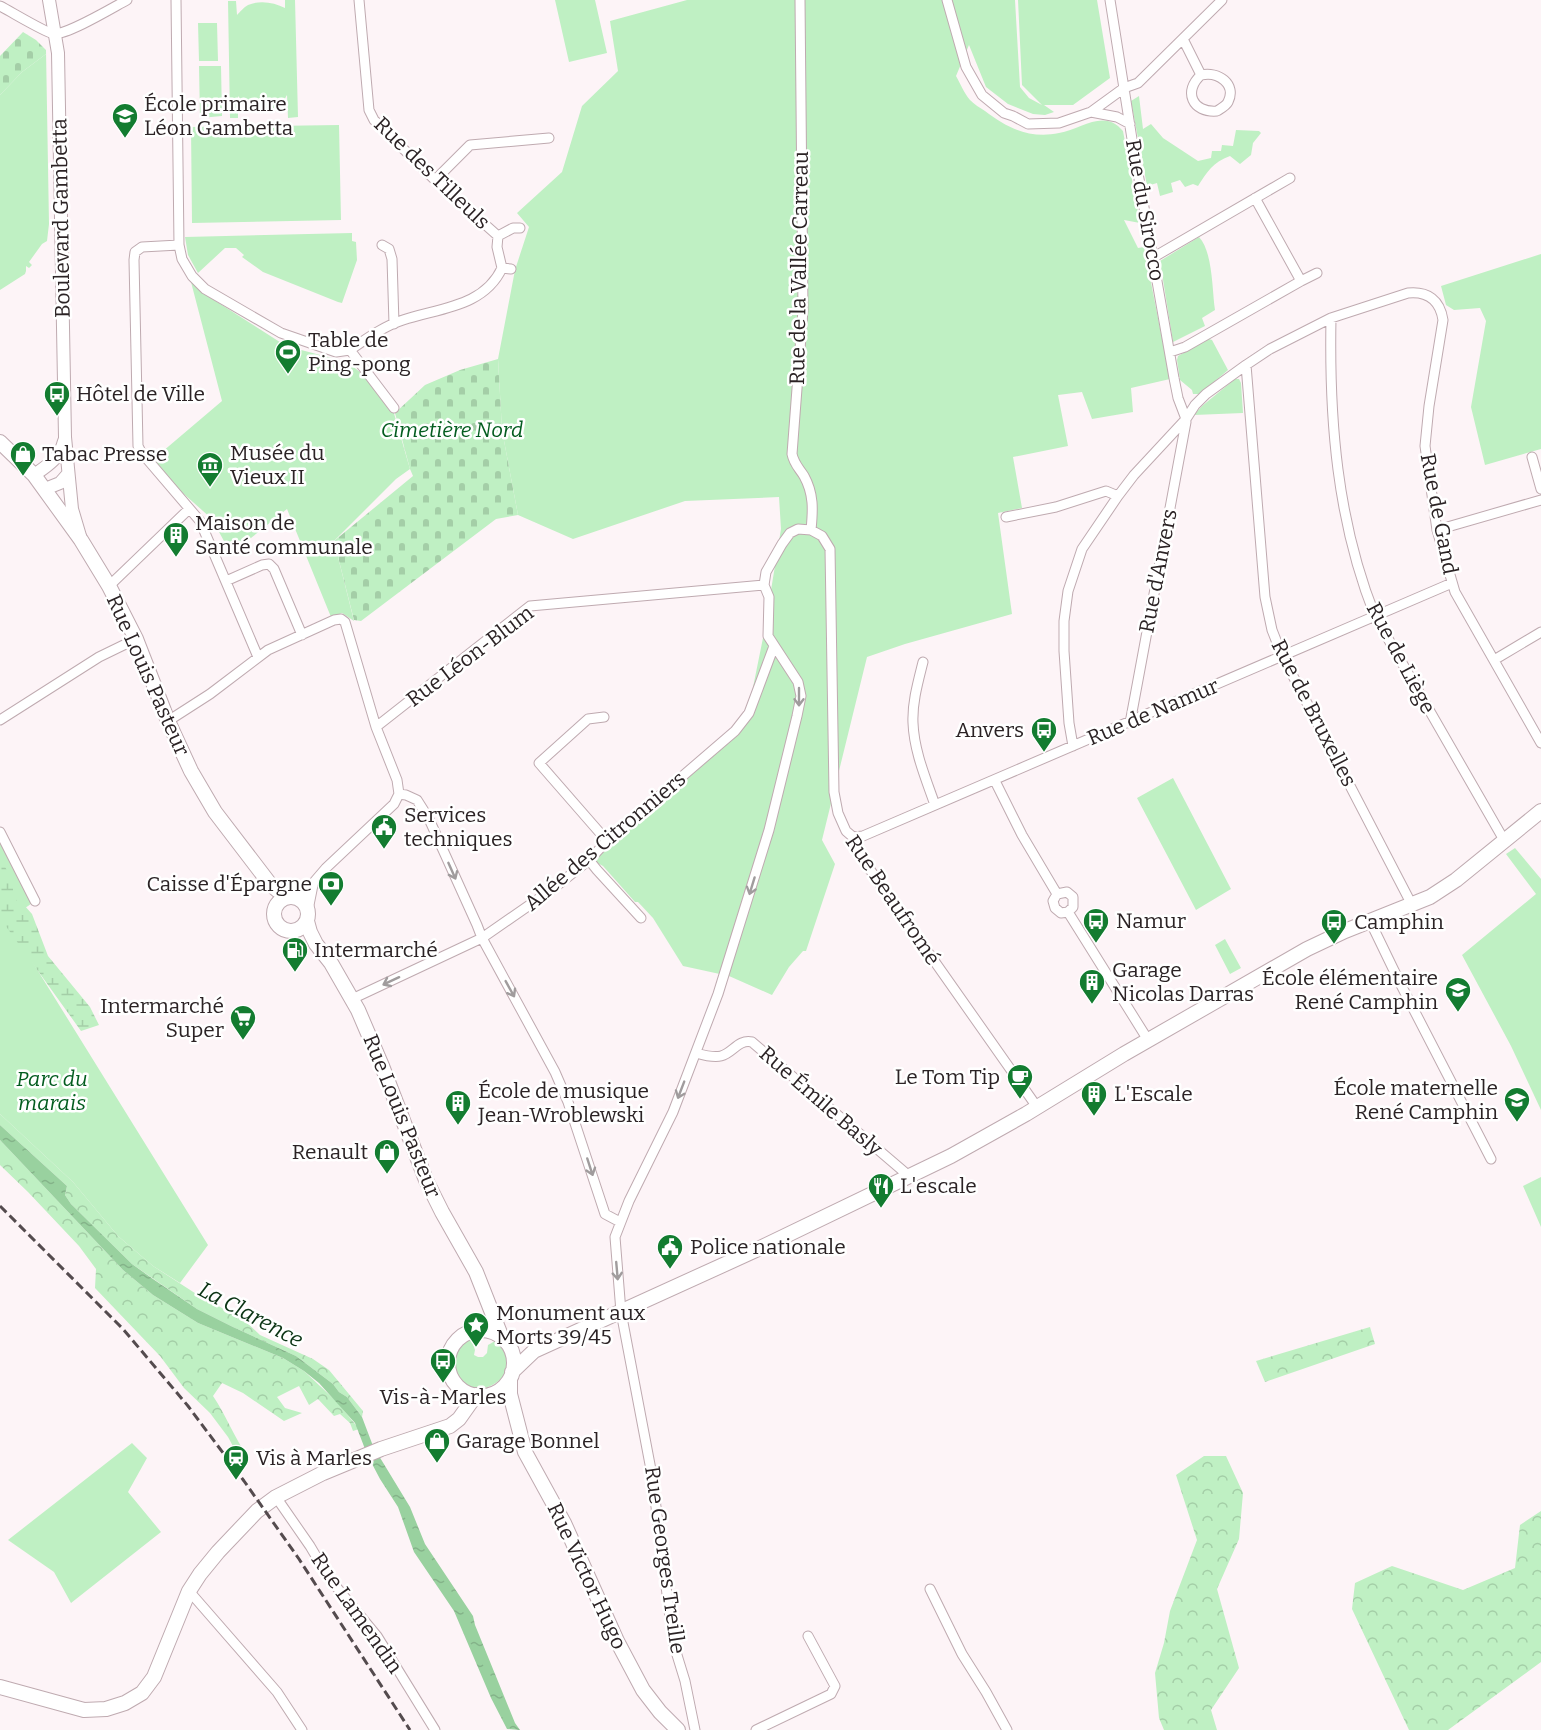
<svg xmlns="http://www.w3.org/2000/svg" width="1541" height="1730" font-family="Bitter,serif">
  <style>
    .green { fill: #bff0c3 }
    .forest { fill: url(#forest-crowns) }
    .wetland { fill: url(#wetland-marsh) }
    .cemetery { fill: url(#cemetery-stones) }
    .water { fill: url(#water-ripples) }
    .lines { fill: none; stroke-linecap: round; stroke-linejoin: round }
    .minor-casing { stroke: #bfaab0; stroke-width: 11 }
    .tertiary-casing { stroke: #bfaab0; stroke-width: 14 }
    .secondary-casing { stroke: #bfaab0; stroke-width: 16 }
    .minor { stroke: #fff; stroke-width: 9 }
    .tertiary { stroke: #fff; stroke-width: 12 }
    .secondary { stroke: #fff; stroke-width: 14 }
    .rail { stroke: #544b4e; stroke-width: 3; stroke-dasharray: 9 4.5; stroke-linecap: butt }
    .oneway { stroke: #a09c9d }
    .labels { text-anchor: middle; stroke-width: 5; stroke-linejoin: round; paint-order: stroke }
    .poi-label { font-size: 21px; fill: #2b2325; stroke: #fff; text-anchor: start }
    .street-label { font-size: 21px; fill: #2b2325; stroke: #fff }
    .park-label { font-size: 21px; font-style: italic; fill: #035c1f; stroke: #fff }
    .water-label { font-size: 22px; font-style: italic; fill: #0b3414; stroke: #fff }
  </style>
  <defs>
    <pattern id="forest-crowns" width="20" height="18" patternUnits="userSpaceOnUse" patternTransform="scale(1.5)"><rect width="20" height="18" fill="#bff0c3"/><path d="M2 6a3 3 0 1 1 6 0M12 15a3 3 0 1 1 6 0" fill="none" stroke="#a4cea7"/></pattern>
    <pattern id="wetland-marsh" width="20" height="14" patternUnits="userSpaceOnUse" patternTransform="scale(1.5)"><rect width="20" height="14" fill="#bff0c3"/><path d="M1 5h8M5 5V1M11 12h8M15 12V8" fill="none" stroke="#a4cea7"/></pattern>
    <pattern id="cemetery-stones" width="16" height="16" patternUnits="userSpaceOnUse" patternTransform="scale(1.5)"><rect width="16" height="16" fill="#bff0c3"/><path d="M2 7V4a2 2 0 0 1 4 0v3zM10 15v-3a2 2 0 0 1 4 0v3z" fill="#a4cea7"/></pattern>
    <pattern id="water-ripples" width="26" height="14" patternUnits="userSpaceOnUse" patternTransform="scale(1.5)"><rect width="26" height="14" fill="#99d19f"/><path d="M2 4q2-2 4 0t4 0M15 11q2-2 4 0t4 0" fill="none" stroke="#84b389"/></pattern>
  </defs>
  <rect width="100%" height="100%" fill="#fdf4f7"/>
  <path class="green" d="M285,0H295L298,117L288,118L287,95C285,98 284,101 282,104C270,119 248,108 238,96V118H230L228,1H236L237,15C240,12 244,7 248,5C259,0 274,2 285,8Z
    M555,0H595L607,53L569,62Z
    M687,0H1015L1020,87L1029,98L1042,105L1022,85L1018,0H1097L1110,78L1073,105H1044L1054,112L1045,115L1033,114L1008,104L986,87L969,45L956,76C960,83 964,93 970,100C974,104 980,108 985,111C1007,128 1030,139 1059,133C1082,129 1104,108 1123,131L1140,223L1124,220L1138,248L1144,247L1170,379L1131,388L1133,412L1092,419L1082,392L1058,395L1068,446L1013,457L1022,508L998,513L1012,614L905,644L867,657L822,840L835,864L806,951H803L789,967L772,995L729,976L683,966L653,918L638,902H635L603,866L586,857L741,722L749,707L764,633L781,529L779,497L685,501L573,539L518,515L502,430L498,359L515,270L529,227L517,213L562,172L582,106L618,71L610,21Z
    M198,23H217L218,61H199Z
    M46,50L49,224L47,241L42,244L29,262L32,265L29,268L26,266V271L25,274L0,290V95L22,72L46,54Z
    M199,66H221L222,116L200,118Z
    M1139,96L1143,129L1151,124L1163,138L1198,161L1211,158L1212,151H1221L1222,145L1233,146L1236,130L1259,131L1261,133L1253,143L1251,155L1240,164L1230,156C1213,162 1207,172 1198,186L1193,184L1185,187L1180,180L1171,183L1173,192L1160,196L1157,183L1147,186L1131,101Z
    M339,125L341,220L192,223L191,127Z
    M352,233V241L356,242L357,260L342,303L338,302L263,272L242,257L244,255L236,248H225L198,273L188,255L185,237Z
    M1199,237C1213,252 1212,290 1215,310L1202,318L1205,326L1173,342L1160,261Z
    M1541,254V449L1485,465L1471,407L1486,321L1480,308L1454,310L1446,305L1441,286Z
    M191,282L214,300L286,346L347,362L369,379L393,410L410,469L396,479L334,541L354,621L342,613L331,617L287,509L231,554L212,519L149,463L222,401Z
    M1209,339L1212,340L1228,370L1200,394H1193L1192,390L1180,380L1177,360L1178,356Z
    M1235,379H1239L1241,383L1243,413L1194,415L1202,406Z
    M1173,778L1231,889L1196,910L1137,798Z
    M0,832L35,901L7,921L208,1245L180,1283L153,1266L118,1236L73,1182L0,1114Z
    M1515,848L1541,879V1110L1511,1046L1462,955L1536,894L1506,854Z
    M1225,939L1241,968L1230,974L1215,945Z
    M1541,1177V1227L1523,1186Z
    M471,1338L475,1350L474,1355L478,1357H483L487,1353L488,1345L495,1341C538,1380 456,1413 454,1364C453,1351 461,1343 471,1338Z
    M132,1443L147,1458L128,1492L161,1532L71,1603L54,1572L8,1540Z"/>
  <path class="forest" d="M0,1114L73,1182L118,1236L153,1266L201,1297L243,1319L260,1335L313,1359L329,1370L363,1411L362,1417L347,1397L339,1392L333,1384L296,1356L233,1327L197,1309L132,1264L71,1204L65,1195L67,1186L0,1125Z
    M0,1140L123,1270L153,1295L198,1323L283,1358L304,1371L337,1402L359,1429L353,1431L350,1423L340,1414L334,1416L318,1399L309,1405L299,1386L277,1397L285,1408L302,1413L284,1421L243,1393L222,1383L213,1396C226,1415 234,1437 248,1457L241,1461L228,1437L210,1413L184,1388L160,1356L95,1288L96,1269L79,1246L28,1192L0,1165Z
    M1370,1327L1375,1344L1265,1382L1256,1361Z
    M1204,1456H1226L1243,1493L1239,1539L1217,1589L1239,1668L1211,1710L1217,1730H1164L1159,1718L1155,1673L1164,1643L1170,1611L1197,1540L1176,1475Z
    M1541,1511V1662L1448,1730H1409L1352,1609L1355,1583L1392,1566L1463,1590L1515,1568L1520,1525Z"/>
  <path class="wetland" d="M0,858L13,881V896L18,902L24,905L32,914L48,956L90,1007L99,1025L81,1031L0,918Z"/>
  <path class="cemetery" d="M23,32L36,40L46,50V54L22,72L0,95V56Z
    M498,359L502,430L518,515L496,519L361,621L354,620L334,541L413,476L410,469L395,413L425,385L460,370Z"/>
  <path class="water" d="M0,1125L67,1186L65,1195L71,1204L132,1264L153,1279L197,1309L233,1327L296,1356L333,1384L339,1392L347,1397L362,1417L373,1446L365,1449L355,1423L319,1383L304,1371L283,1358L198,1323L153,1295L123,1270L0,1140Z
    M379,1456L410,1507L425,1544L473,1616L475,1625L515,1723L520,1730L507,1729L491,1698L454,1611L414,1552L398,1507L380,1479L370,1460Z"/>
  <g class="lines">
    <g class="minor-casing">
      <path id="minor" d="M176,0L179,245L182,259L192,276L205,289L281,333L336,352L350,350L394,408
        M359,0L369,110L374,120L435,180L498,236
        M800,0L803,310L792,454C794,464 799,468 804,476C814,494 813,510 811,530
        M947,0L966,67L982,95L1004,113L1013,116L1028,124L1059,123L1091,112L1124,88L1138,83L1222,0
        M1110,0L1132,139L1174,378L1178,398L1186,419
        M0,6C10,11 46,33 54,34C69,34 112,8 127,0
        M1183,39L1201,75C1218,71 1237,84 1228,102C1226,106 1220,109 1217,111C1192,113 1183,91 1201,75
        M1091,112L1117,117L1130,124
        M435,180L470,145L549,138
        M1255,198L1301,281
        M179,245L142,247L135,252L134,260L138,446L141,452L200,521L258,657
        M382,245L389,249L392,259L394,324
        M1154,257L1290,178
        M511,269L502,268L497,247L498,236L513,228H520
        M1331,318C1329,420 1337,521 1375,616L1504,840
        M350,350C366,339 384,326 403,320C439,308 484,307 502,268
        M1170,352L1185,347L1301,281L1317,273
        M1246,365L1265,597L1272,630L1281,653L1412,905
        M1532,457L1541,489
        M1006,517L1056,507L1106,491L1118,496
        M1437,530L1541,500
        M226,581L262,565L269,564L274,569L302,635
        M109,586L189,509
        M1494,660L1541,632
        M923,662C918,682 912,703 913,723C914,751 926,779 935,805
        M604,717L588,719L539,763L607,841
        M0,720L99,657L136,639
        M168,721L210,694L268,650L334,620L341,619L345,622L376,727
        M1130,723L1186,422
        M1073,746L1069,723L1064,651V621L1068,591L1082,549L1118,496L1134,475L1186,419L1195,405L1206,394L1246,365L1270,349L1331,318L1408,293C1428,291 1440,300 1443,320L1429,406L1425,446L1437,530L1455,592L1541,743
        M995,781L1022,835L1057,894
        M399,794L406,795L417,800L429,819L477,925L482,938L555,1072L568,1102L605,1214L620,1222
        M0,832L35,901
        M853,837L863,836L1452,583
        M589,860L597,870L641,918
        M1057,894L1067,892L1073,897V907L1068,912
        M1057,894L1053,901L1055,908L1061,913L1068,912
        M295,897L308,889L326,868L394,804L399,794L397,780L376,727L530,606L764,585
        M308,910L313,885
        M1068,912L1148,1040
        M1370,921L1400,983L1491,1159
        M352,999L482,938L554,888L589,860L607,841L735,731L749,713L774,646
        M696,1053C703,1055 713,1058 721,1056C733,1053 738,1039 752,1042L909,1176
        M276,1497L310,1546L329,1578L377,1636L435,1730
        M930,1589L962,1654L986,1692L1007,1730
        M189,1591L277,1692L302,1730
        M695,1730L685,1681L673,1642L652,1475L621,1312L615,1237L629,1201L673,1112L718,994L769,830L797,716L801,696L798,682L768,636L769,597L764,585L766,572L782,544L790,533L798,529L811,530L822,536L830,549L834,792L838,813L846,831L853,837L859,854L1037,1107
        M756,1730L831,1694L835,1686L808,1636"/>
    </g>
    <g class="tertiary-casing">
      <path id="tertiary" d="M49,0L58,53L65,437L72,509L80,536
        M34,475C47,466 60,458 64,441
        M45,489L60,483L67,475"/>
    </g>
    <g class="secondary-casing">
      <path id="secondary" d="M0,442L34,475L81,540L109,586L136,639L168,721L191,771L215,812L270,884L277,890L289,897
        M274 914a17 17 0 1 1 34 0a17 17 0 1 1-34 0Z
        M307,921L310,932L316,944L331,963L358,1010L382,1066L426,1180L442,1212L476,1272L502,1338
        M448 1363a33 33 0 1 1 66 0a33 33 0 1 1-66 0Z
        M512,1372L534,1351L756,1250L951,1156L1026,1114L1124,1054L1307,949L1345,931L1430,897L1456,880L1541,811
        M510,1379V1394L525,1452L564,1523L617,1641L643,1690L660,1712L678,1730
        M0,1687L84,1710L106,1709L125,1703L142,1693L154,1677L189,1591L200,1574L218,1552L257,1511L276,1497L323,1473L381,1449L450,1426L459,1419L476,1395"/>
    </g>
    <use href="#minor" class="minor"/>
    <use href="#tertiary" class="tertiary"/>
    <use href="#secondary" class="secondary"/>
    <path class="rail" d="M0,1206L123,1329L188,1406L244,1481L299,1559L410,1730"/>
  </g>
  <defs><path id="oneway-shaft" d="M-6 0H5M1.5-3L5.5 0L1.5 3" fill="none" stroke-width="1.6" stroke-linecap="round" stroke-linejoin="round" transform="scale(1.5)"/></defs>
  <g class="oneway">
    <use href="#oneway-shaft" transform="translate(799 697) rotate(90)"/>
    <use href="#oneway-shaft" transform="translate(452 871) rotate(66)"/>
    <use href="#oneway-shaft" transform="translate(752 886) rotate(107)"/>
    <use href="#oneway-shaft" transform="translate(391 981) rotate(155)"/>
    <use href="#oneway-shaft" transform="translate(510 989) rotate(61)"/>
    <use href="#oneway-shaft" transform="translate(681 1090) rotate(111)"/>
    <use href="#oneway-shaft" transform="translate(590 1167) rotate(72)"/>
    <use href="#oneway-shaft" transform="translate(617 1271) rotate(85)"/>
  </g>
  <defs>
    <g id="school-pin" transform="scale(1.35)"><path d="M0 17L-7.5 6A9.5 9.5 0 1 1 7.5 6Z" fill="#137c30" stroke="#fff"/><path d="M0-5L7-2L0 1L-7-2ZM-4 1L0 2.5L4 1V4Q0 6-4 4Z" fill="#fff"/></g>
    <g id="stadium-pin" transform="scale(1.35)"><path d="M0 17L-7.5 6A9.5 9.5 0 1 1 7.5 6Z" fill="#137c30" stroke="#fff"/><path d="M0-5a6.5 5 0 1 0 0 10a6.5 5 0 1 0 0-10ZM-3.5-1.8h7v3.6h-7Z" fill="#fff"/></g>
    <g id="bus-pin" transform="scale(1.35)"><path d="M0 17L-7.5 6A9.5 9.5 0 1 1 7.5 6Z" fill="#137c30" stroke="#fff"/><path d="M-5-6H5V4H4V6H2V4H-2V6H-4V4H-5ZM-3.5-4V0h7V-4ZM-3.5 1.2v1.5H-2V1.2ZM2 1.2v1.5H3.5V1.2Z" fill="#fff"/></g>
    <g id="shop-pin" transform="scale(1.35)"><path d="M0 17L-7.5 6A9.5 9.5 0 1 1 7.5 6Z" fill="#137c30" stroke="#fff"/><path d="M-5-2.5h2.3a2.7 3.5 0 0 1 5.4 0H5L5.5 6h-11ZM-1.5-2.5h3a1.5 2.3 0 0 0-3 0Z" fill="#fff"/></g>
    <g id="museum-pin" transform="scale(1.35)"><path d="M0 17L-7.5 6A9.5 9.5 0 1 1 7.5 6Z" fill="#137c30" stroke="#fff"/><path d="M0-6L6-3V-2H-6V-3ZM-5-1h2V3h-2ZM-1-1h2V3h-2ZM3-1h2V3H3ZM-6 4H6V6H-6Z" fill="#fff"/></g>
    <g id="building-pin" transform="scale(1.35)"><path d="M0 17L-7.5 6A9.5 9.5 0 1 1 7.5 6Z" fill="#137c30" stroke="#fff"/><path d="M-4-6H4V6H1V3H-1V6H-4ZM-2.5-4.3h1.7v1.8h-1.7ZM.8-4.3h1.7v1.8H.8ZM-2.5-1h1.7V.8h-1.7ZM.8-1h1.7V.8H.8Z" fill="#fff"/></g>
    <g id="civic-pin" transform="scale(1.35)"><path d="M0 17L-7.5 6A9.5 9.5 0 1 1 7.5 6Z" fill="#137c30" stroke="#fff"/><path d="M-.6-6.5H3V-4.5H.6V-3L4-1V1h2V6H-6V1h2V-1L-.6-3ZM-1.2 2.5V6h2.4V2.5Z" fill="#fff"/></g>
    <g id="bank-pin" transform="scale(1.35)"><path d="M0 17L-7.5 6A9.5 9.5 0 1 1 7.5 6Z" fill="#137c30" stroke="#fff"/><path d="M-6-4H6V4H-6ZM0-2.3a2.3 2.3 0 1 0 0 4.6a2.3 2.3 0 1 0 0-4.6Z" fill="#fff"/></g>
    <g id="fuel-pin" transform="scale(1.35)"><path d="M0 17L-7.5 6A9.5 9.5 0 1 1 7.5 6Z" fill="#137c30" stroke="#fff"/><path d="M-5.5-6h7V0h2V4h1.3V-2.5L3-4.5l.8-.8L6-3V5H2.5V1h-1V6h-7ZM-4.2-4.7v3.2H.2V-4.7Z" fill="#fff"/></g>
    <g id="supermarket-pin" transform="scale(1.35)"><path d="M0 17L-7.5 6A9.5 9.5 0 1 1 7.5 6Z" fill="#137c30" stroke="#fff"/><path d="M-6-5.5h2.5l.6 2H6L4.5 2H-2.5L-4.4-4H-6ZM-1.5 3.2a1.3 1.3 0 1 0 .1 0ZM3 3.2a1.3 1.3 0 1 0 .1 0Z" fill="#fff"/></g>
    <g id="cafe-pin" transform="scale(1.35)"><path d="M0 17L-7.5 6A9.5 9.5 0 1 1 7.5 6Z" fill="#137c30" stroke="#fff"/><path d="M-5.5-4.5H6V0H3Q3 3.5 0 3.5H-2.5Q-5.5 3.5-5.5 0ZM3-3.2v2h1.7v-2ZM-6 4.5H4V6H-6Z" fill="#fff"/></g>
    <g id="restaurant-pin" transform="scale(1.35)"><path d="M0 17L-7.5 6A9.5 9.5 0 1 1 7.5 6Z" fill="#137c30" stroke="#fff"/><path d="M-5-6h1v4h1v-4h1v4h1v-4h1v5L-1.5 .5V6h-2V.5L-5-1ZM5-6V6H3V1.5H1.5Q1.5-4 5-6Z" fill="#fff"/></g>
    <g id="sight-pin" transform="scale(1.35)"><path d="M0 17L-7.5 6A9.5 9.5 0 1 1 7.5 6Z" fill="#137c30" stroke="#fff"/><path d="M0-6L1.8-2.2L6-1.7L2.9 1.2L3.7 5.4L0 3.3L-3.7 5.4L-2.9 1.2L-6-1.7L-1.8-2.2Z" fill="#fff"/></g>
    <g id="station-pin" transform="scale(1.35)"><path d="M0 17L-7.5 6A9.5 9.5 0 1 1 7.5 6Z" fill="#137c30" stroke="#fff"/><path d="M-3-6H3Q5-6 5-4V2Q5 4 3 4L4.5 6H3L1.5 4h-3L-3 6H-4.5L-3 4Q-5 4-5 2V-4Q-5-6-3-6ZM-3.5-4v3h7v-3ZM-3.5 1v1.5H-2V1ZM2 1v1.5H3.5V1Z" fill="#fff"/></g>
  </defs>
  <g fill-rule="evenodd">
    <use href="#school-pin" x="125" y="116"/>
    <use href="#stadium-pin" x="288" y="352"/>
    <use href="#bus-pin" x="57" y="394"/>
    <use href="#shop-pin" x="23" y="454"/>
    <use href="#museum-pin" x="210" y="465"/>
    <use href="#building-pin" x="176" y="535"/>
    <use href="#bus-pin" x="1044" y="730"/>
    <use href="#civic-pin" x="384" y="827"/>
    <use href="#bank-pin" x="331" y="884"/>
    <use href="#bus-pin" x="1096" y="921"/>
    <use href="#bus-pin" x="1334" y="922"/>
    <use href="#fuel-pin" x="295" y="950"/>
    <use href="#building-pin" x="1092" y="982"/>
    <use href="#school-pin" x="1458" y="990"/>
    <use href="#supermarket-pin" x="243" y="1018"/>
    <use href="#cafe-pin" x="1020" y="1077"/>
    <use href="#building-pin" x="1094" y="1094"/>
    <use href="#school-pin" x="1517" y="1100"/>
    <use href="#building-pin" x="458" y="1103"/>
    <use href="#shop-pin" x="387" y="1152"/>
    <use href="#restaurant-pin" x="881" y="1186"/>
    <use href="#civic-pin" x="670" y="1247"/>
    <use href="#sight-pin" x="476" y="1325"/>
    <use href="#bus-pin" x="443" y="1361"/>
    <use href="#shop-pin" x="437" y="1441"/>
    <use href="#station-pin" x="236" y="1458"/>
  </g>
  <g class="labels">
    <g class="poi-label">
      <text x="144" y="111">École primaire<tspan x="144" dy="24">Léon Gambetta</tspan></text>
      <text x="308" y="347">Table de<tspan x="308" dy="24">Ping-pong</tspan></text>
      <text x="76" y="401">Hôtel de Ville</text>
      <text x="230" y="460">Musée du<tspan x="230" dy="24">Vieux II</tspan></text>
      <text x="42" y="461">Tabac Presse</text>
      <text x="195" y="530">Maison de<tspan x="195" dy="24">Santé communale</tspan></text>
      <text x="1024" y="737" text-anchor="end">Anvers</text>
      <text x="404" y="822">Services<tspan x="404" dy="24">techniques</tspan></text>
      <text x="312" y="891" text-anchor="end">Caisse d'Épargne</text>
      <text x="1116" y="928">Namur</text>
      <text x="1354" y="929">Camphin</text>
      <text x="314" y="957">Intermarché</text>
      <text x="1112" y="977">Garage<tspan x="1112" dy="24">Nicolas Darras</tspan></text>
      <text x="1438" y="985" text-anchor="end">École élémentaire<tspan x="1438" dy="24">René Camphin</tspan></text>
      <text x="224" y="1013" text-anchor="end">Intermarché<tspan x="224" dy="24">Super</tspan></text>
      <text x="1000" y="1084" text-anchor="end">Le Tom Tip</text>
      <text x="1498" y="1095" text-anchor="end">École maternelle<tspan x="1498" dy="24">René Camphin</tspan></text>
      <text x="478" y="1098">École de musique<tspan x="478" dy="24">Jean-Wroblewski</tspan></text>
      <text x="1114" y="1101">L'Escale</text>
      <text x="368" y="1159" text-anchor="end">Renault</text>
      <text x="900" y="1193">L'escale</text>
      <text x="690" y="1254">Police nationale</text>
      <text x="496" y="1320">Monument aux<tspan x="496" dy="24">Morts 39/45</tspan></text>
      <text x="443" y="1404" text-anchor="middle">Vis-à-Marles</text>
      <text x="456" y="1448">Garage Bonnel</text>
      <text x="256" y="1465">Vis à Marles</text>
    </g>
    <g class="street-label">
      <text transform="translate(432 173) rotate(44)" y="7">Rue des Tilleuls</text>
      <text transform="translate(1145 210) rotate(80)" y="7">Rue du Sirocco</text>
      <text transform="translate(61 218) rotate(-91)" y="7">Boulevard Gambetta</text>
      <text transform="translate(799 268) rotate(-89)" y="7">Rue de la Vallée Carreau</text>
      <text transform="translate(1439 514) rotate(79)" y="7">Rue de Gand</text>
      <text transform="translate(1158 571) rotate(-79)" y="7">Rue d'Anvers</text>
      <text transform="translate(470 656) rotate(-37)" y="7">Rue Léon-Blum</text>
      <text transform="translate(1401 658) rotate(62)" y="7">Rue de Liège</text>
      <text transform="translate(148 675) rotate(66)" y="7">Rue Louis Pasteur</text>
      <text transform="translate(1153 712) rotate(-23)" y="7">Rue de Namur</text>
      <text transform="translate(1314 713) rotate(63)" y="7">Rue de Bruxelles</text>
      <text transform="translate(605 841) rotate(-40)" y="7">Allée des Citronniers</text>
      <text transform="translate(893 900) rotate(56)" y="7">Rue Beaufromé</text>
      <text transform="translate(821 1101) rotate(41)" y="7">Rue Émile Basly</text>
      <text transform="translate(402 1116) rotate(68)" y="7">Rue Louis Pasteur</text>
      <text transform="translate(665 1560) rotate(82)" y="7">Rue Georges Treille</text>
      <text transform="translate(587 1576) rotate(65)" y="7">Rue Victor Hugo</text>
      <text transform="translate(357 1613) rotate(55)" y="7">Rue Lamendin</text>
    </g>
    <g class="park-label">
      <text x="452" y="437">Cimetière Nord</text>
      <text x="52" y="1086">Parc du<tspan x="52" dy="24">marais</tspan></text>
    </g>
    <g class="water-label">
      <text transform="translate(251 1314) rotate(28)" y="8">La Clarence</text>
    </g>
  </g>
</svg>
